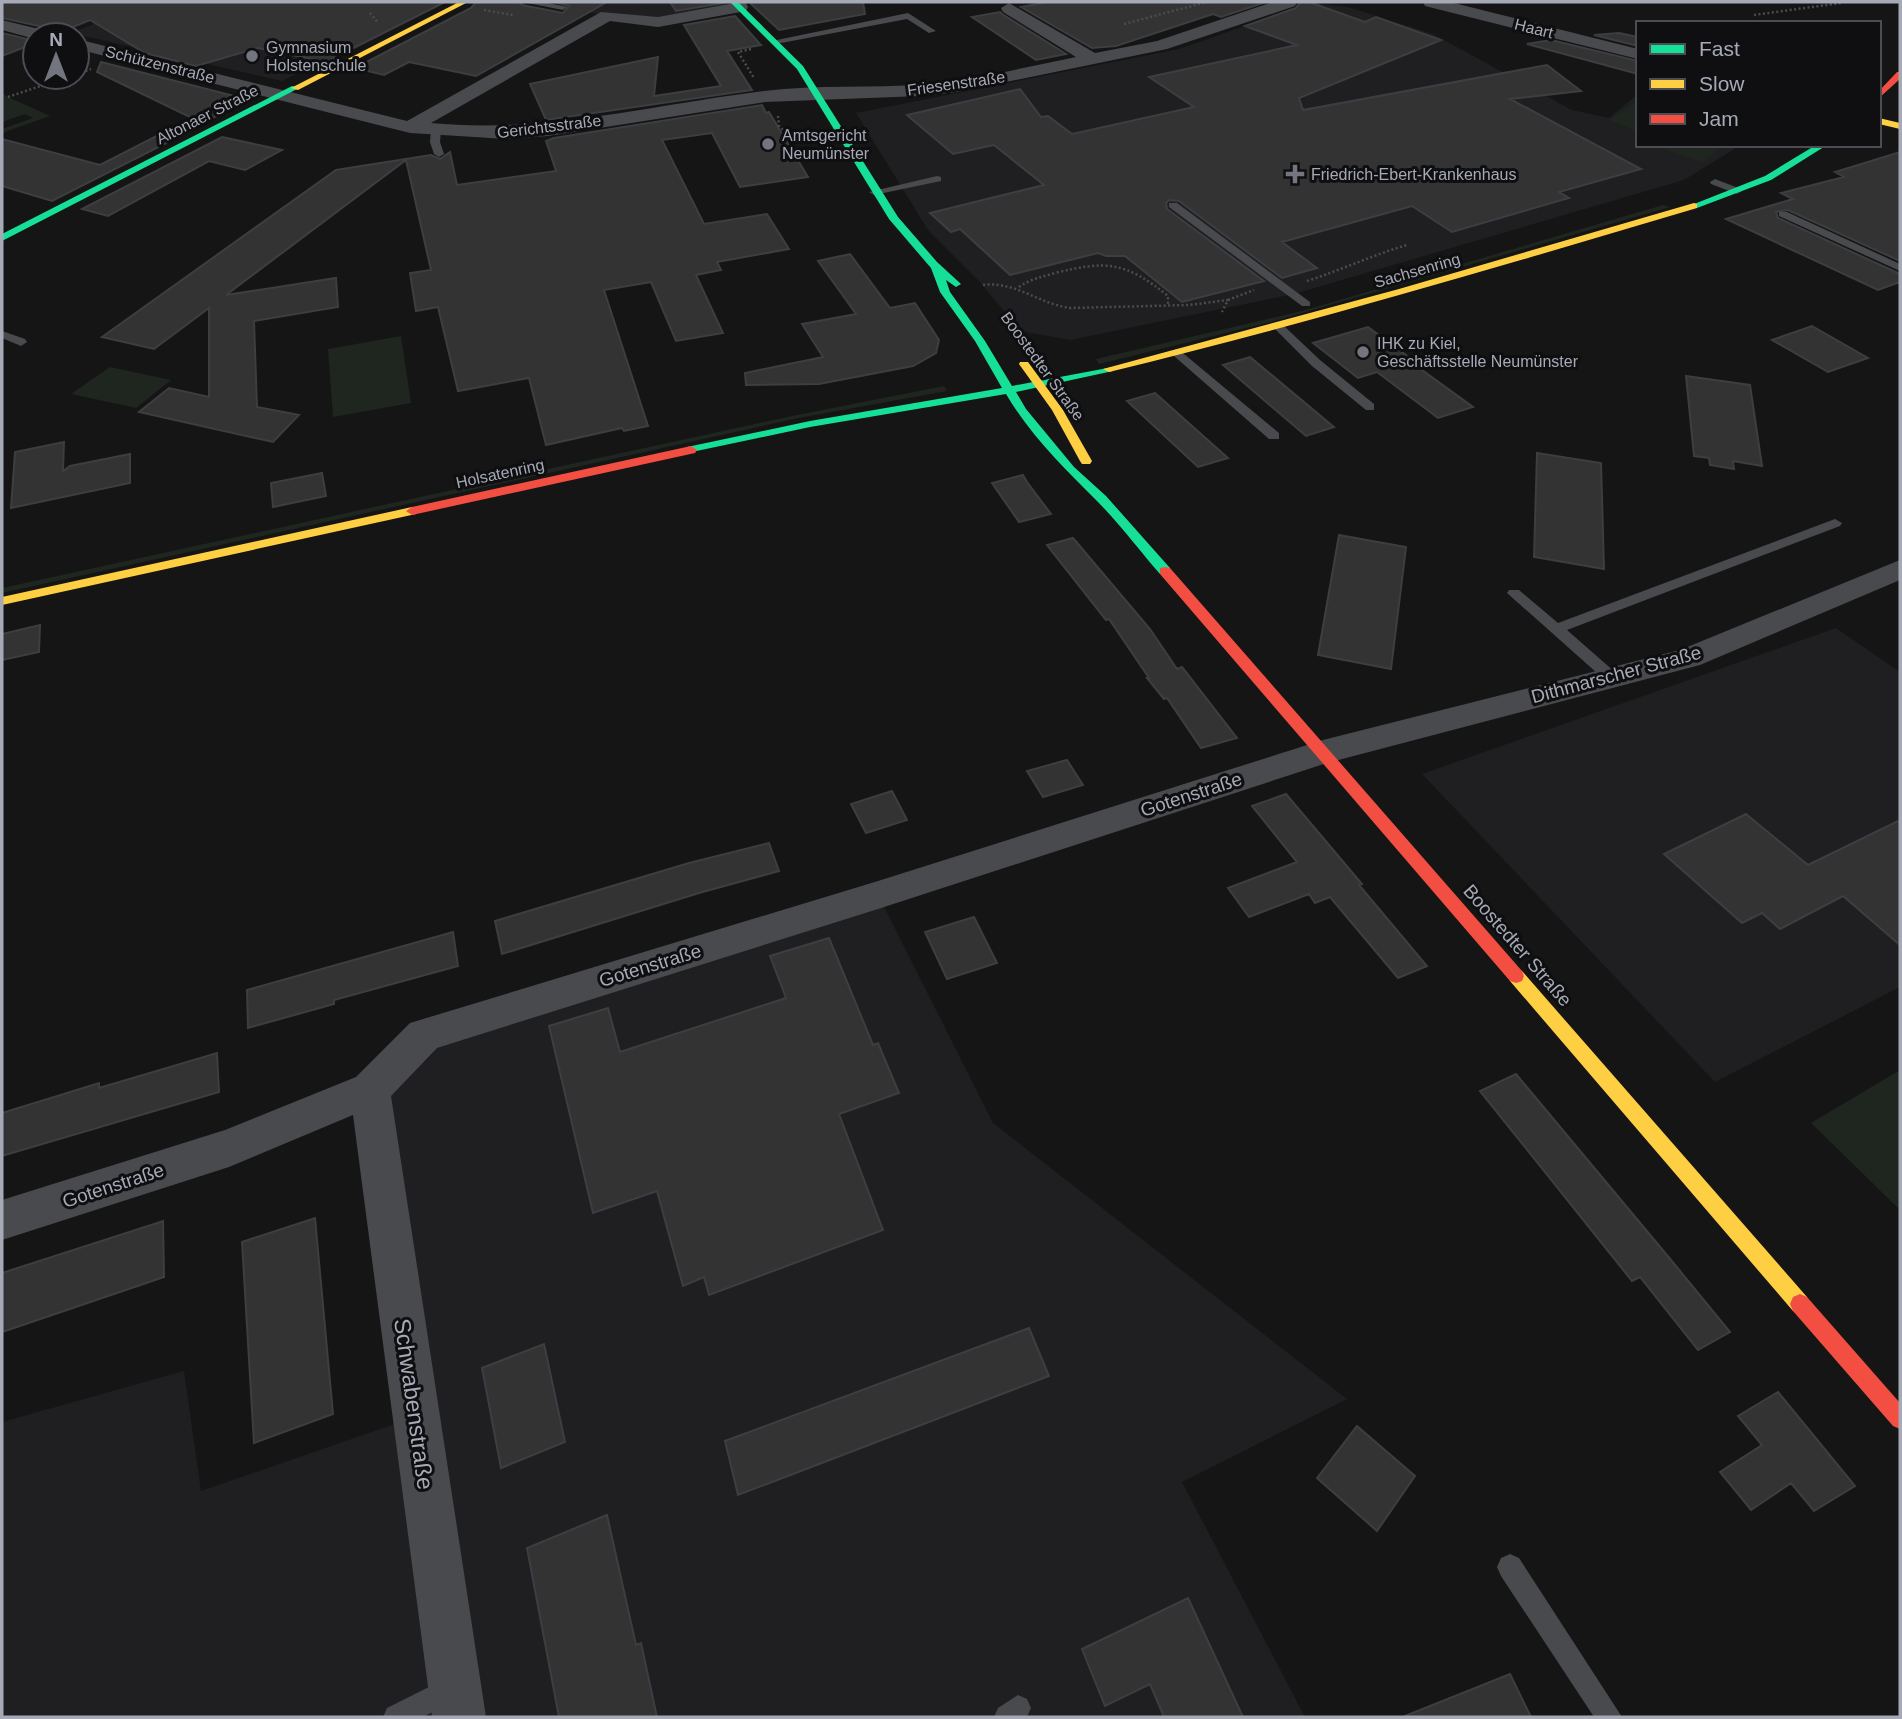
<svg xmlns="http://www.w3.org/2000/svg" width="1902" height="1719" font-family="Helvetica,sans-serif">
  <style>
    .built { fill: #1f1f21 }
    .green { fill: #1f251f }
    .building { fill: #333334; stroke: #3d3e41; stroke-width: 2 }
    .lines { fill: none; stroke-linecap: round; stroke-linejoin: round }
    .path { stroke: #4b4c4f; stroke-width: 2.5; stroke-dasharray: 2 2.5; stroke-linecap: butt }
    .lane { fill: #494a4d; fill-rule: evenodd }
    .street { fill: #494a4d; fill-rule: evenodd }
    .fast { fill: #16e098; fill-rule: evenodd }
    .slow { fill: #ffcf43; fill-rule: evenodd }
    .jam { fill: #f24e42; fill-rule: evenodd }
    .poi-dot { fill: #73767e; stroke: #0f0f11; stroke-width: 2.5 }
    .labels { text-anchor: middle; stroke-width: 6; stroke-linejoin: round; paint-order: stroke }
    .far-street-label { font-size: 16px; fill: #a6aab6; stroke: #0f0f11 }
    .far-poi-label { font-size: 16px; fill: #a6aab6; stroke: #0f0f11; text-anchor: start }
    .street-label { font-size: 19px; fill: #a6aab6; stroke: #0f0f11 }
    .near-street-label { font-size: 23px; fill: #a6aab6; stroke: #0f0f11 }
  </style>
  <rect width="100%" height="100%" fill="#151515"/>
  <path class="built" d="M151,2H359L405,21L282,81L71,33Z
    M534,2H724L729,7L647,19L602,12L598,14Z
    M1311,3L1348,7L1433,34L1572,110L1609,118L1638,94V145H1741L1684,180L1294,294L1070,340L1021,331L977,279L928,230L856,113L1179,49Z
    M1836,628L1900,672V987L1715,1082L1422,774Z
    M878,895L993,1123L1347,1399L1182,1482L1305,1717H2V1422L184,1371L201,1491L415,1417L370,1090L424,1035Z"/>
  <path class="green" d="M2,93L8,97L50,116L2,133V129L33,118L25,114L2,122Z
    M1638,100V132L1610,120Z
    M1662,145H1725L1703,162L1658,147Z
    M1663,205L1670,207L1271,322L1099,364L1096,359L1302,311Z
    M401,336L411,403L333,417L328,349Z
    M110,367L171,380L136,408L71,394Z
    M944,386L947,391L799,418L2,593V588L792,416Z
    M1900,1070V1210L1811,1123Z"/>
  <path class="building" d="M2,2H445L326,62L258,48L196,66L145,53L90,20L53,35L48,28L2,18Z
    M476,2H519L522,5L563,13L569,6L555,2H607L476,76L409,62L384,75L355,68L471,8Z
    M670,2H722L723,3L676,11Z
    M749,2H863L865,14L779,30Z
    M1048,2H1266L1221,17L1213,14L1116,46L1092,48L1021,7Z
    M1300,2H1309L1365,22L1376,17L1441,40L1299,98L1303,110L1547,65L1581,91L1510,99L1641,169L1559,192L1569,198L1452,232L1412,206L1282,242L1317,268L1282,278L1179,201L1169,200L1166,203L1167,209L1264,281L1182,302L1125,256H1106L1098,253L1010,275L960,229L951,232L930,213L1044,185L994,145L953,154L907,115L1020,89L1041,117L1048,116L1072,134L1194,107L1149,77L1297,45L1245,26L1296,8Z
    M1000,12L1002,14L1066,54L1036,60L972,17Z
    M735,16L761,45L727,51L752,90L546,120L530,84L658,57L654,96L721,86L684,25Z
    M2,33L35,41V43L2,56Z
    M1619,33L1638,37V46L1594,35Z
    M1551,40L1638,61V74L1527,44Z
    M101,62L250,100L202,123L97,72Z
    M762,105L766,113L769,112L808,177L740,187L712,133L662,140L704,224L767,214L789,249L717,262L721,270L696,275L723,333L676,341L651,282L604,290L648,426L624,431L622,428L546,445L529,378L458,391L438,307L416,311L410,273L431,270L406,160L226,295L336,278L338,307L254,321L257,407L299,415L273,442L139,412L169,388L209,397V308L154,349L102,337L336,170L431,155L440,159L450,152L457,185L556,171L546,141L554,138Z
    M176,126L192,130L52,201L2,186V139L100,165Z
    M222,137L282,150L245,170L209,161L108,216L82,209Z
    M1900,152V261L1788,210L1776,212L1778,218L1900,274V282L1878,290L1726,219L1793,199L1781,193L1844,177L1835,172Z
    M850,254L890,308L915,303L939,340L936,353L913,366L819,384L746,385L745,373L823,357L802,324L856,314L818,261Z
    M1812,326L1868,358L1828,372L1772,340Z
    M1368,327L1414,361L1411,362L1473,407L1438,418L1377,372L1358,378L1313,343Z
    M1250,357L1334,427L1306,436L1223,365Z
    M1686,376L1750,385L1762,466L1733,461L1734,469L1710,465L1709,458L1694,456Z
    M1155,393L1228,458L1198,467L1127,401Z
    M64,442L63,471L70,466L130,454V483L11,508L15,452Z
    M1537,453L1601,463L1604,569L1534,557Z
    M322,473L326,496L273,507L271,483Z
    M1023,475L1027,482L1051,514L1019,522L992,483Z
    M1339,535L1406,547L1391,669L1318,655Z
    M1073,538L1150,629L1177,669L1182,667L1237,738L1201,748L1167,698L1164,699L1147,678H1149L1109,619L1106,620L1047,545Z
    M40,625L39,652L2,660V634Z
    M1067,760L1083,785L1043,797L1027,771Z
    M892,791L907,820L866,833L851,804Z
    M1286,794L1362,884L1359,885L1427,966L1398,978L1330,897L1315,903L1309,894L1249,917L1228,888L1297,862L1252,806Z
    M1746,814L1808,865L1900,820V945L1843,896L1780,929L1762,913L1742,923L1664,854Z
    M769,843L779,871L699,893L502,954L495,921L689,863Z
    M974,917L997,963L947,979L925,932Z
    M453,932L458,966L334,1000V1004L248,1028L247,990Z
    M829,938L873,1045L878,1043L899,1093L839,1114L883,1230L709,1295L704,1277L683,1286L657,1191L593,1213L549,1026L608,1008L620,1052L786,998L770,956Z
    M217,1053L219,1092L2,1156V1113L99,1083V1088Z
    M1516,1074L1671,1260L1730,1332L1698,1350L1640,1277L1632,1281L1480,1091Z
    M315,1218L333,1414L254,1443L242,1242Z
    M163,1221L164,1277L2,1332V1273Z
    M1029,1328L1049,1376L738,1495L725,1441Z
    M544,1344L565,1442L501,1468L482,1368Z
    M1778,1392L1855,1486L1814,1511L1791,1483L1751,1510L1720,1472L1762,1445L1738,1416Z
    M1357,1426L1415,1476L1377,1531L1317,1478Z
    M607,1515L636,1645L641,1643L657,1717H559L527,1548Z
    M1188,1598L1243,1717H1164L1150,1684L1105,1706L1082,1649Z
    M1510,1674L1531,1717H1405V1716Z"/>
  <g class="lines">
    <path class="path" d="M484,10L513,15
      M370,13L378,23
      M1754,15L1841,3
      M1124,24L1207,2
      M751,49L738,52L754,78
      M77,74L91,69
      M8,97L67,77
      M778,116L779,126L793,139L817,141
      M1307,281C1341,270 1373,255 1407,245
      M983,285C1016,281 1039,304 1070,308L1189,305L1228,300L1222,312
      M1019,287C1030,279 1042,277 1055,273C1107,260 1126,262 1168,296V304
      M1228,300L1254,290"/>
    <path class="lane" d="M522,2H543L567,7L563,10Z
      M908,13L936,31L929,33L907,19L776,44L772,41Z
      M436,127L441,130L440,142L444,154L439,157L434,154L430,142L431,130Z
      M937,176L941,177V181L874,195L869,192Z
      M1715,179L1741,189L1742,191L1737,194L1711,184L1710,182Z
      M1169,203H1177L1310,302V306H1302L1169,207Z
      M1779,212H1787L1900,264V271L1779,216Z
      M1275,325H1283L1320,360L1374,404V410H1366L1312,366L1275,329Z
      M2,331L25,339L27,342L21,346L2,338Z
      M1178,349L1279,433V439H1269L1174,356V350Z
      M1835,519L1842,523L1840,526L1567,630L1616,673L1619,677L1611,682L1606,681L1507,593L1509,590H1519L1558,623Z
      M1510,1554L1519,1558L1622,1717H1594L1501,1576L1497,1567L1501,1558Z
      M451,1676L460,1680L464,1689L460,1698L423,1717H383L387,1708Z
      M1018,1695L1027,1699L1031,1708L1027,1717H994L998,1708Z"/>
    <path class="street" d="M740,2L746,3L748,7L746,11L658,27L610,21L431,123C546,134 650,105 764,91C817,84 871,89 924,84C975,80 1026,67 1076,57L1003,12L1001,8L1009,3L1095,53L1157,41L1273,2H1297L1295,6L1167,49L957,92L921,96L765,102L548,136L506,139L410,133L77,49V39L407,121L601,12L658,17Z
      M1423,2H1450L1638,49V59L1425,6Z
      M2,20L47,31L50,35H35V39L2,30Z
      M1900,560V580L1700,665L1327,763L878,909L437,1048L391,1096L486,1717H432L353,1115L229,1167L2,1240V1200L225,1130L356,1077L410,1023L878,881L1323,740L1680,650Z"/>
    <path class="fast" d="M730,2H738L803,66L898,217L937,262L961,284L956,287L946,280L950,292L985,341L1012,386L1113,367V371L1016,392L1026,409L1074,467L1106,496L1170,568V574H1160C1139,550 1119,523 1096,500C1063,467 1030,435 1006,394L810,427L687,453V447L810,421L1002,388L975,341L940,292L931,268L889,219L797,69Z
      M292,86L299,88L2,241V234Z
      M1816,145H1827L1771,180L1697,208L1689,206L1765,176Z"/>
    <path class="slow" d="M459,2H468L298,90L291,88Z
      M1879,118L1900,123V129L1879,124Z
      M1694,203L1697,204V208C1502,266 1307,324 1109,372L1103,369L1399,289Z
      M1020,362H1028L1063,410L1092,461L1090,464H1082L1080,461L1052,410L1019,364Z
      M412,507L416,508V514L2,605V597Z
      M1516,969L1522,971L1807,1297L1810,1304L1807,1311L1800,1314L1793,1311L1510,981L1508,976L1510,971Z"/>
    <path class="jam" d="M1897,72H1900V79L1879,98V91Z
      M691,446L697,450L695,453L412,515L406,511L412,507Z
      M1165,567L1170,568L1522,971L1524,976L1522,981L1516,983L1510,981L1160,574V568Z
      M1800,1294L1807,1297L1900,1403V1429L1893,1426L1793,1311L1790,1304L1793,1297Z"/>
  </g>
  <g class="poi-dot">
    <circle cx="252" cy="56" r="7"/>
    <circle cx="768" cy="144" r="7"/>
    <path d="M1291.5 163.5h7v7h7v7h-7v7h-7v-7h-7v-7h7z"/>
    <circle cx="1363" cy="352" r="7"/>
  </g>
  <g class="labels">
    <g class="far-street-label">
      <text transform="translate(1534 28) rotate(14)" y="6">Haart</text>
      <text transform="translate(160 64) rotate(14)" y="6">Schützenstraße</text>
      <text transform="translate(956 83) rotate(-8)" y="6">Friesenstraße</text>
      <text transform="translate(207 114) rotate(-27)" y="6">Altonaer Straße</text>
      <text transform="translate(549 126) rotate(-7)" y="6">Gerichtsstraße</text>
      <text transform="translate(1417 270) rotate(-16)" y="6">Sachsenring</text>
      <text transform="translate(1043 366) rotate(54)" y="6">Boostedter Straße</text>
      <text transform="translate(500 473) rotate(-12)" y="6">Holsatenring</text>
    </g>
    <g class="far-poi-label">
      <text x="266" y="53">Gymnasium<tspan x="266" dy="18">Holstenschule</tspan></text>
      <text x="782" y="141">Amtsgericht<tspan x="782" dy="18">Neumünster</tspan></text>
      <text x="1311" y="180">Friedrich-Ebert-Krankenhaus</text>
      <text x="1377" y="349">IHK zu Kiel,<tspan x="1377" dy="18">Geschäftsstelle Neumünster</tspan></text>
    </g>
    <g class="street-label">
      <text transform="translate(1616 674) rotate(-15)" y="7">Dithmarscher Straße</text>
      <text transform="translate(1191 794) rotate(-18)" y="7">Gotenstraße</text>
      <text transform="translate(1518 945) rotate(49)" y="7">Boostedter Straße</text>
      <text transform="translate(650 965) rotate(-17)" y="7">Gotenstraße</text>
      <text transform="translate(113 1185) rotate(-18)" y="7">Gotenstraße</text>
    </g>
    <g class="near-street-label">
      <text transform="translate(414 1404) rotate(82)" y="8">Schwabenstraße</text>
    </g>
  </g>
  <rect width="1902" height="1719" fill="none" stroke="#a6aab6" stroke-width="7"/>
  <rect x="1636" y="21" width="245" height="126" fill="#0f0f11" stroke="#4b4d53" stroke-width="2"/>
  <rect x="1650" y="44" width="35" height="10" fill="#16e098" stroke="#4b4d53" stroke-width="2"/>
  <text x="1699" y="56" font-size="21" fill="#a6aab6">Fast</text>
  <rect x="1650" y="79" width="35" height="10" fill="#ffcf43" stroke="#4b4d53" stroke-width="2"/>
  <text x="1699" y="91" font-size="21" fill="#a6aab6">Slow</text>
  <rect x="1650" y="114" width="35" height="10" fill="#f24e42" stroke="#4b4d53" stroke-width="2"/>
  <text x="1699" y="126" font-size="21" fill="#a6aab6">Jam</text>
  <g transform="translate(56 56)"><circle r="33" fill="#0f0f11" stroke="#4b4d53" stroke-width="2"/>
  <path d="M0-5L12 26L0 18L-12 26Z" fill="#73767e"/>
  <text y="-10" font-size="19" font-weight="bold" text-anchor="middle" fill="#a6aab6">N</text>
  </g>
</svg>
